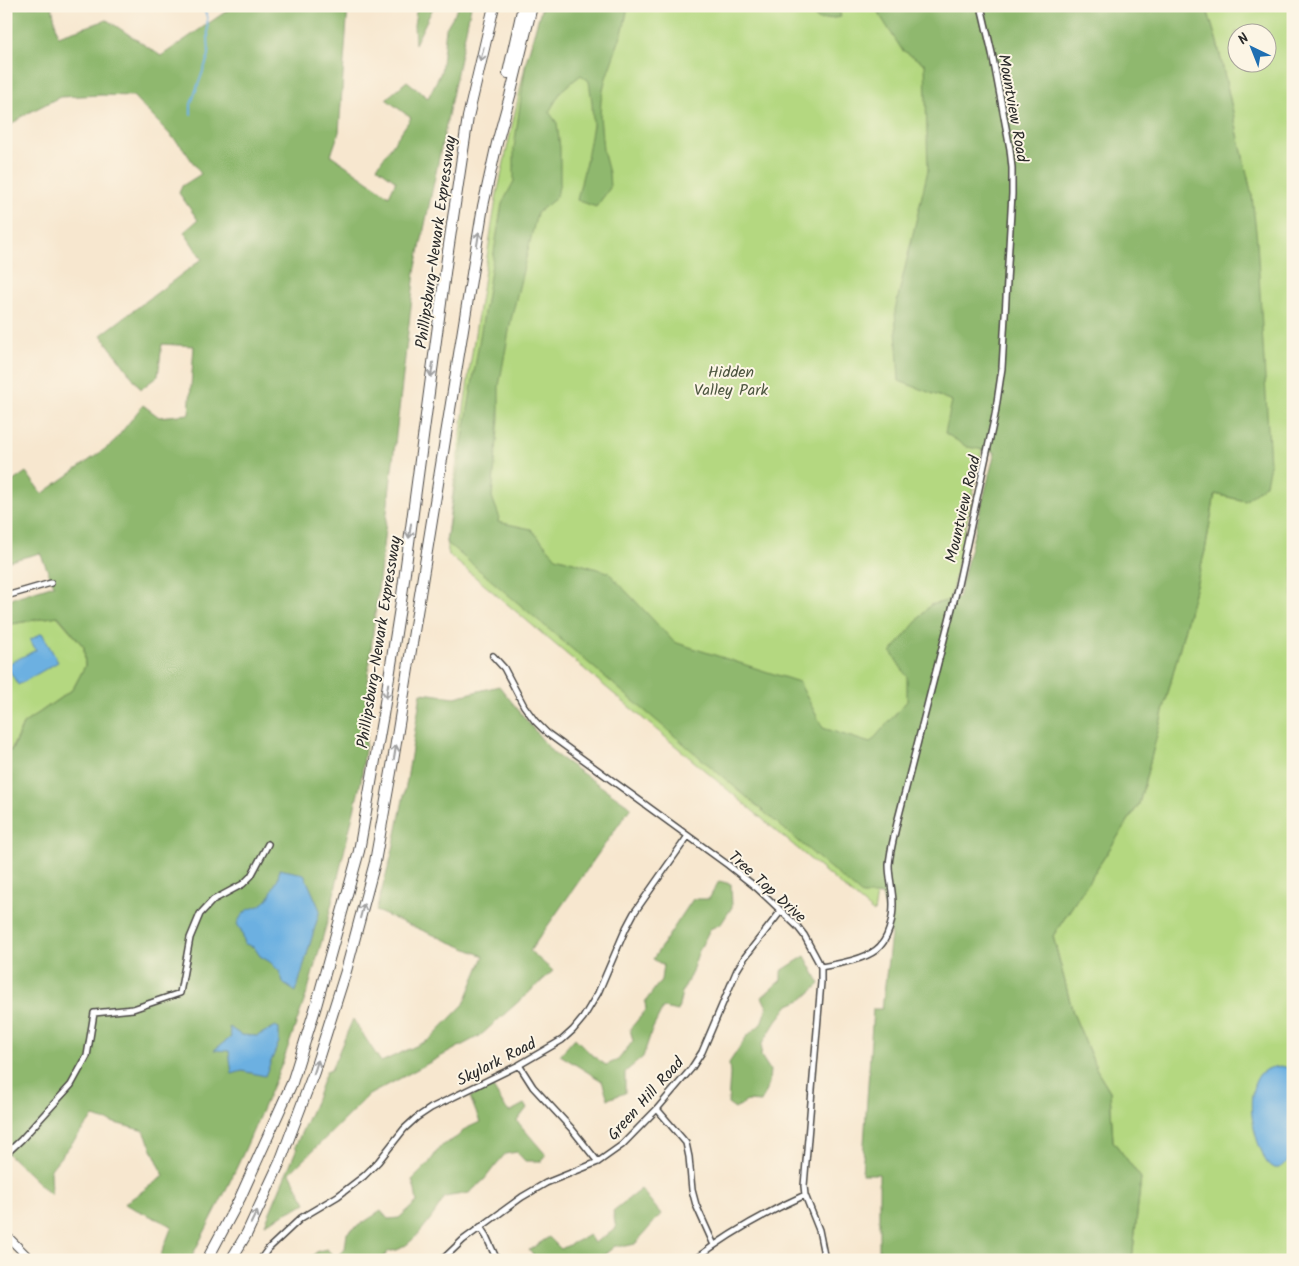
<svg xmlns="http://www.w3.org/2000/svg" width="1299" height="1266" font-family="Kalam,sans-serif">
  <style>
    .green { fill: #b4d880; stroke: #708256; fill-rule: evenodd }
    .forest { fill: #8fb86e; stroke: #5d724c }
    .water { fill: #6cb0e1; stroke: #4c6e86 }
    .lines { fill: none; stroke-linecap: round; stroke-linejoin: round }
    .stream { stroke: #6cb0e1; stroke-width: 2 }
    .minor-casing { stroke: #4a4744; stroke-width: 8 }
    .secondary-casing { stroke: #4a4744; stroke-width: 10 }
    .motorway-casing { stroke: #4a4744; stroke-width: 12 }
    .minor { stroke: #fff; stroke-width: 5 }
    .secondary { stroke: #fff; stroke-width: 8 }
    .motorway { stroke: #fff; stroke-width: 10 }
    .oneway { stroke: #a0a0a0 }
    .labels { text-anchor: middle; stroke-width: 4; stroke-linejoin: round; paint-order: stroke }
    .street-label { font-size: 16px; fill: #2b2b2b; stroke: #fcf5e5 }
    .park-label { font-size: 16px; fill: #4d5640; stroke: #fcf5e5 }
  </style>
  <rect width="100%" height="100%" fill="#fcf5e5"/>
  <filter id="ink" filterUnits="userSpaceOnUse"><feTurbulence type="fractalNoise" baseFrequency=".02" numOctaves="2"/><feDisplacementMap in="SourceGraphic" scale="10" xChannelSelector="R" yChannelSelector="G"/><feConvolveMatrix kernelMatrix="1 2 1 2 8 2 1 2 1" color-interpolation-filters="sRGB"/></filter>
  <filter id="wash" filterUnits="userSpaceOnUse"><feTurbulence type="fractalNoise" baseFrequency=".0096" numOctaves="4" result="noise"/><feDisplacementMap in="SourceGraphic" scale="20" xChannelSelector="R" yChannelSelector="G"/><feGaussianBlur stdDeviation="1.12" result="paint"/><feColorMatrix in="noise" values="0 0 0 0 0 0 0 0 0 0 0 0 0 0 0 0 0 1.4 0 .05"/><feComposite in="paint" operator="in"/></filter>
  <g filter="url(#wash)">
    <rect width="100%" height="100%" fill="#f7e7cf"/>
    <path class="green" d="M542,6H973L988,422L954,583L878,887L874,913L449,555L446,542L469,372L496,199L526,62Z
      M1206,6H1293V1260H1132L1141,1178L1113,1141L1110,1091L1097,1070L1073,1013L1053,936L1139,804L1205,551L1215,494L1245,501L1252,196L1217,42ZM1236,32H1266V62H1236Z
      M57,616L84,647L85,666L73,689L23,724L11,750L6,751V625Z"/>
    <path class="forest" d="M6,6H52L58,36L107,20L161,56L228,10L231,6H348L339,132L331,155L389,196L396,181L377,167L411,118L386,99L407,81L428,98L441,72L446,28L459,6H471L415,272L367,684L373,686L361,781L328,919L307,993L282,1064L243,1154L224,1194L190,1260H159L172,1226L124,1204L164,1176L144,1131L93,1117L50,1170L51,1195L6,1152V751L12,750L23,724L73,689L85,666L84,647L58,616L6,625V600L54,585L40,553L10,561L6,547V486L26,472L42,494L112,444L143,405L159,417L189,414L194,346L162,344L158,376L141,389L101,335L202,259L184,232L198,220L179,193L182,186L201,174L183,148L133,96L101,95L60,97L24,115L6,129Z
      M417,6H434L415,44L414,25Z
      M542,6H628L624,27L605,81L601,101L600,116L603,150L609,173L610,188L596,207L577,200L587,158L593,125L592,102L589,81L581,75L562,90L549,112L557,123L560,149V183L556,198L537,213L511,320L499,386V418L492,497L499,516L498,522L531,529L556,557L608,572L674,642L799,682L823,728L870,743L907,701V677L891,652L930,605L958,598L995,452L967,447L945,433L952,401L899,381L895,310L928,170L925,64L902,50L874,6H1206L1217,42L1252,196L1257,241L1270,464L1266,484L1245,501L1215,494L1205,551L1139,804L1053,936L1073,1013L1097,1070L1110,1091L1113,1141L1141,1178L1132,1260H879V1174H862L873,1009H882L891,935L882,895H862L446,542L502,204L514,181V148L526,62Z
      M804,6H838L841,17L819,20Z
      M499,686L553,753L631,807L530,951L553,971L481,1035L369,1095L290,1173L306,1203L265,1224L297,1148L295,1147L315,1102L326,1072L331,1070L353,1019L381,1062L429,1040L464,1004L484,956L376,911L392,854L407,780L421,693L455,697Z
      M719,881L731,884L732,907L721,924L710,929L698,953L691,974L682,992L678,1011L663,1008L652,1030L643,1057L625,1072V1093L608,1099L602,1081L560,1055L575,1038L593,1056L606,1065L618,1060L633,1041L630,1029L646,1010L645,1002L661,980L663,965L653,959L693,899H709Z
      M805,956L820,984L803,999L789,1005L775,1023L762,1044L761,1056L770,1070L769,1083L761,1102L747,1101L735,1109L728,1104L730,1074L729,1063L747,1036L761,1024L767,1007L762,997L781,980V971Z
      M492,1086L504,1106L509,1112L524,1104L527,1108L517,1121L546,1155L542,1161H525L517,1152L505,1154L494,1167L484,1180L469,1193L445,1197C435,1213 410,1253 389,1251L381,1260H307L318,1251L327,1249L335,1258L345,1249L347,1233L381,1211L388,1219L399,1218L417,1202L415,1190L412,1180L429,1163L440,1147L457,1137L465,1129L480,1122L470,1097Z
      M641,1189L661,1214L635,1244L626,1246H615L603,1256V1260H537L529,1250L549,1237L561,1249L589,1235L594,1243L616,1229L613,1211Z"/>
    <path class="water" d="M42,633L58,662L18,685L6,665L36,650L30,640Z
      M279,869L304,874L320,910L296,992L284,984L279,971L270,962L260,956L254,947L245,944L241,930L237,924C247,902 255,913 268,899C270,896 271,892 273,888C277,880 279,879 279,869Z
      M276,1026L279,1029V1042L265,1076L242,1071L232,1074L229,1051L214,1050L231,1037L229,1027L241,1035L257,1036Z
      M1281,1066L1293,1069C1293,1090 1293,1110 1293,1131C1293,1137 1294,1147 1292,1153C1289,1161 1281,1172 1272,1167C1266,1164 1264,1157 1262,1152C1252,1132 1245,1092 1260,1074C1266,1068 1273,1067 1281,1066Z"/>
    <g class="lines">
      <path class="stream" d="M191,114V104L209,55L207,16L202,6"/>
    </g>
  </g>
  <g filter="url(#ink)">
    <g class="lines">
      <g class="minor-casing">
        <path id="minor" d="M6,596L51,583
          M493,656L504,668L524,706L535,721L547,733L728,865L757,888L797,926L804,935L818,961L821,967V982L804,1186L805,1195L819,1230L825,1260
          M821,967C837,964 863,960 876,950C889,940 893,919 893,904C893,891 889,878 889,865C890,851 894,837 897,823L958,585L995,415L1002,368L1012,194V168L1010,149L992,53L981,6
          M519,1065L533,1087L571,1128L598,1162
          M657,1109L686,1143L689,1157L692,1190L696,1205L714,1245
          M6,1154L21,1140L71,1085L87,1056L94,1013L133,1009L180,993L190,938L200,914L213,900L243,884L251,876L268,844
          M480,1227L486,1236L497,1260
          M260,1260L268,1249L301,1218L338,1196L364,1176L378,1162L404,1129L416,1118L431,1108L519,1065L562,1040L573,1030L583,1018L598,993L626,928L634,913L688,836
          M442,1260L463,1240L522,1197L546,1183L598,1162L622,1145L657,1109L691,1069L702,1052L737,970L745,957L781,911
          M694,1260C728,1234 765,1213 805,1195"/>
      </g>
      <g class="secondary-casing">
        <path id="secondary" d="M6,1235L31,1260"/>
      </g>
      <g class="motorway-casing">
        <path id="motorway" d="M508,73L523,6
          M207,1260L240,1198L292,1083L316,1006L359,851L383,715L402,595L447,258L468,117L494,6
          M231,1260L247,1233L280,1162L314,1072L346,971L375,862L393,761L483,206L497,143L510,96L532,6"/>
      </g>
      <use href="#minor" class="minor"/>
      <use href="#secondary" class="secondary"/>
      <use href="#motorway" class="motorway"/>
    </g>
    <defs><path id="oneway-shaft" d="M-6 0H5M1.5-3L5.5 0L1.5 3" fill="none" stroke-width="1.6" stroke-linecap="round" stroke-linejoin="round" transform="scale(1.25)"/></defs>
    <g class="oneway">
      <use href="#oneway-shaft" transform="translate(482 54) rotate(103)"/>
      <use href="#oneway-shaft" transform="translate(478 239) rotate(-81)"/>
      <use href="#oneway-shaft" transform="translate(432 370) rotate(98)"/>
      <use href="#oneway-shaft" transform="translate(410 531) rotate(98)"/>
      <use href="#oneway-shaft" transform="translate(387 691) rotate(99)"/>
      <use href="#oneway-shaft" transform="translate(395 752) rotate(-81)"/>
      <use href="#oneway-shaft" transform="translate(362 911) rotate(-75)"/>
      <use href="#oneway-shaft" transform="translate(316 1067) rotate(-72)"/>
      <use href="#oneway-shaft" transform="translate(254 1217) rotate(-64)"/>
    </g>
  </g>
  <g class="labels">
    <g class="street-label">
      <text transform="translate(1014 108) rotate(80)" y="6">Mountview Road</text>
      <text transform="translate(435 242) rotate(-82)" y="6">Phillipsburg-Newark Expressway</text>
      <text transform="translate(962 509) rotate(-77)" y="6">Mountview Road</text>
      <text transform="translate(378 642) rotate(-81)" y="6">Phillipsburg-Newark Expressway</text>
      <text transform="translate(768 886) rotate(42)" y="6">Tree Top Drive</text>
      <text transform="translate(496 1061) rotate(-27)" y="6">Skylark Road</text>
      <text transform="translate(645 1098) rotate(-48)" y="6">Green Hill Road</text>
    </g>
    <g class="park-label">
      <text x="731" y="377">Hidden<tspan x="731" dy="18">Valley Park</tspan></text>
    </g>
  </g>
  <rect width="1299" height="1266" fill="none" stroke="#fcf5e5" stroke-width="25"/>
  <g transform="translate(1252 48) rotate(317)"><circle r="24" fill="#fcf5e5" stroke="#a8a49b"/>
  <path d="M0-4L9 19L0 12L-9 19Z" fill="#1f6fb2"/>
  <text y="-8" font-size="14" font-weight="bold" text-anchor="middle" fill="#2b2b2b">N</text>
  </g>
</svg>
